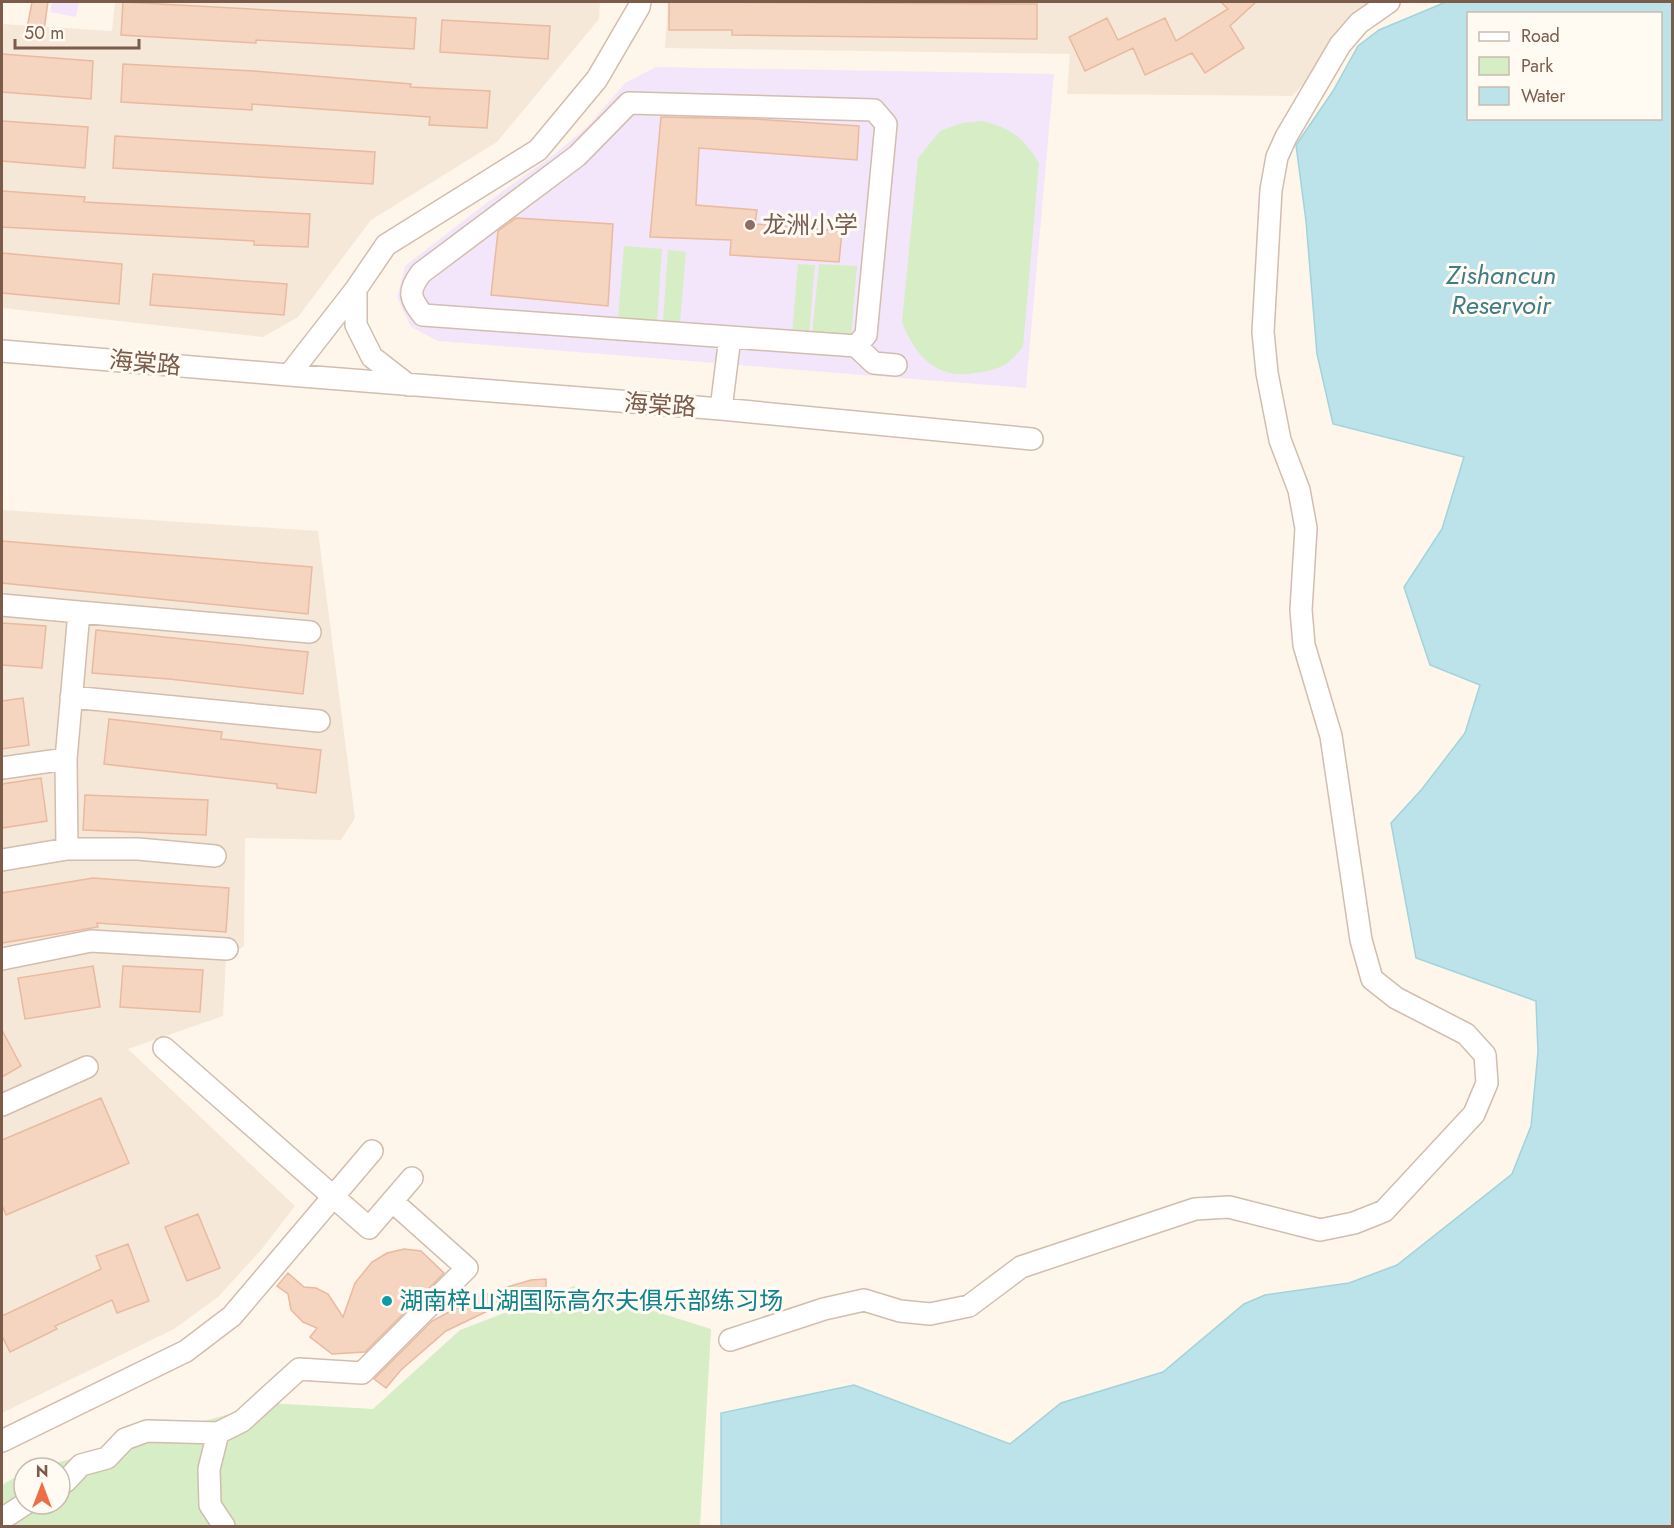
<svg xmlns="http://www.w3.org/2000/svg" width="1674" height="1528" font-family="Jost,'Noto Sans SC',sans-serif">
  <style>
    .residential { fill: #f6e8d8 }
    .education { fill: #f3e6fb }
    .green { fill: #d6edc6 }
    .water { fill: #bce3e9; stroke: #a2d3dc; stroke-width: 1.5; fill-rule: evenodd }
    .building { fill: #f5d4c0; stroke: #e9ba9f; stroke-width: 1.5 }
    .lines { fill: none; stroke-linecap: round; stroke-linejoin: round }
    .minor-casing { stroke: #d2bdae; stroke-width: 24 }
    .minor { stroke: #fff; stroke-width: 21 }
    .education-dot { fill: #8d6e63; stroke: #fffaf2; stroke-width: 2 }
    .culture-dot { fill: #0f9aa8; stroke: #fffaf2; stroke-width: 2 }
    .labels { text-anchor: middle; stroke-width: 6; stroke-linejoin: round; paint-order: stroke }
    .education-label { font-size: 24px; fill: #785e54; stroke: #fffaf2; text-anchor: start }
    .street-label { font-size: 24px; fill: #7b5b4a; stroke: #fffaf2 }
    .culture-label { font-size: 24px; fill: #0d838f; stroke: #fffaf2; text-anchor: start }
    .water-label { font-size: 26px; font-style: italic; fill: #3f7c88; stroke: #fffaf2 }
  </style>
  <rect width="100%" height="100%" fill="#fef6ea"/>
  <path class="residential" d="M115,2H600L599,19L497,142L371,220L298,317L263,337L2,308V24L112,31Z
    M668,2H1385L1292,96L1067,94L1070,54L665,48Z
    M2,510L318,531L355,818L341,840L245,838L244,946L226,958L223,1016L128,1049L295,1206L261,1250L218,1297L174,1329L2,1413Z"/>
  <path class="education" d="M52,2H79L76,17L50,12Z
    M656,67L1054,74L1026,388L438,341L411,327L397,297L405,266L485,204L556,153L588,126L625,83Z"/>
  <path class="green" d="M983,121C1014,130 1021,136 1039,163L1023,347C1018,352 1012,360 1006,364C997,369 986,372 975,373C937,380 915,356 902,322L918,158L940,131L962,123Z
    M624,246L662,249L657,321L618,319Z
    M668,250L686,252L680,322L663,321Z
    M798,264L815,265L809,335L792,334Z
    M819,264L857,266L851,337L812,335Z
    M574,1286L711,1329L700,1526H2V1485L24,1472V1504H60V1468H38L268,1403L373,1409L460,1330Z"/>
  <path class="water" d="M1446,2H1672V1526H721V1413L854,1385L1010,1444L1061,1403L1163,1372L1244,1304L1265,1295L1349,1283L1397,1265L1512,1174L1531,1126L1538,1052L1536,1001L1416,958L1391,823L1422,789L1465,733L1480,685L1430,665L1404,587L1442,529L1464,457L1333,424L1317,354L1306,221L1296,145L1333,91L1358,46L1379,30ZM1468,14H1660V118H1468Z"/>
  <path class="building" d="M32,2H48L44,30L27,28Z
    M123,2L416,18L414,49L256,40V43L121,35Z
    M669,2L1037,4V39L732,35V30H669Z
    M1221,2H1256L1230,26L1244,48L1205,73L1192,53L1145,75L1133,48L1085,71L1069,37L1107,18L1118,40L1165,18L1176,41L1228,9Z
    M442,20L550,26L548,59L440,52Z
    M2,54L93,61L91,99L2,92Z
    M123,64L254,71L411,84L410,87L490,91L487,128L429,125L430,117L252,104V110L121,102Z
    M661,117L754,119L859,126L857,160L699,148L696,205L757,210L755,224L842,231L839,262L730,255L731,240L650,237Z
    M2,121L88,127L85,168L2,161Z
    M115,136L375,152L373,184L113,168Z
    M2,191L85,197L84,202L310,214L308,247L254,245V241L2,227Z
    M516,218L613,224L608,306L491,295L498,231Z
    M2,253L122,264L119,304L2,293Z
    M153,274L287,284L284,315L150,305Z
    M2,541L312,567L308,614L2,583Z
    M2,623L46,626L42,668L2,665Z
    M96,630L308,652L303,694L169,679L92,673Z
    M23,698L29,745L2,749V701Z
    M109,719L222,732L221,739L321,750L316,793L277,788V784L104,764Z
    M41,778L47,821L2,828V784Z
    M85,795L208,800L206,835L83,830Z
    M93,878L229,888L226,932L97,923L98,927L2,943V893Z
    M93,966L100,1007L25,1019L18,978Z
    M123,966L203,970L200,1012L120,1007Z
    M2,1030L21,1066L2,1077Z
    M101,1098L129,1163L6,1215L2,1205V1140Z
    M198,1214L220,1268L187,1281L165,1227Z
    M128,1244L149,1301L117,1313L112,1300L55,1326L57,1329L10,1352L2,1336V1316L101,1269L96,1256Z
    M404,1249L421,1251L444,1273L365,1352L332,1354L310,1337L317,1328L303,1322L291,1310L288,1294L277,1286L288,1273L304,1287L316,1288L328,1294L343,1317L355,1283L372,1262L387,1253Z
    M546,1279V1294L535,1295L500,1305L446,1331L401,1370L386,1388L374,1379L432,1321L464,1304L497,1290L531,1280Z"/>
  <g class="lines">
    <g class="minor-casing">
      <path id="minor" d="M356,289V325L372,357L408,385
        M856,346L874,363L896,365
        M2,351L289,375L356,289L386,245L538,150L597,79L639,7L640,2
        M289,375L721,409L1032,439
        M721,409L730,337L856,346L866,335L886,124L874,110L629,103L577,156L421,273C407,292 410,298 423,315L730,337
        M2,605L79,612L66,759L67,849
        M79,612L310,632
        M71,697L319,721
        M2,768L66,759
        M2,860L67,849H138L215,856
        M2,959L91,941L227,949
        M164,1048L369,1228L412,1178
        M2,1105L87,1067
        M730,1340L824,1309L864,1300L900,1311L930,1314L969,1306L1021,1267L1195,1209L1229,1207L1320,1230L1354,1223L1384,1211L1474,1114L1487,1083L1485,1055L1466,1034L1396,998L1372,979L1361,940L1331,736L1304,645L1301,610L1306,528L1299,490L1280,440L1267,373L1263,332L1271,190L1277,157L1286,137L1340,45L1359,23L1389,2
        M218,1433L209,1469L210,1505L224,1526
        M2,1441L186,1351L232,1316L372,1151
        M60,1485L66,1481L81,1465L107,1458L125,1439L147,1431L218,1433L242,1421L299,1369L362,1373L467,1268L392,1201
        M2,1519L25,1504"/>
    </g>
    <use href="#minor" class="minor"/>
  </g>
  <circle class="education-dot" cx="750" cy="225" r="6"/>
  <circle class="culture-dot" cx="387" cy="1301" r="6"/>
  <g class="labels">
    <g class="education-label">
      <text x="762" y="233">龙洲小学</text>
    </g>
    <g class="street-label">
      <text transform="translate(145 363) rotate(5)" y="8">海棠路</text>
      <text transform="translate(660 405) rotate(4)" y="8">海棠路</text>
    </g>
    <g class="culture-label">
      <text x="399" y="1309">湖南梓山湖国际高尔夫俱乐部练习场</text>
    </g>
    <g class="water-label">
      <text x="1501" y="284">Zishancun<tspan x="1501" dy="30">Reservoir</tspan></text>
    </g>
  </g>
  <rect width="1674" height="1528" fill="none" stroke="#7b5b4a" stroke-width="6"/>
  <rect x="1467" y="12" width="195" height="108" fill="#fffaf2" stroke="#cabaaf" stroke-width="1.5"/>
  <rect x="1479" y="32" width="30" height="9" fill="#ffffff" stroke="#cabaaf" stroke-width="1.5"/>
  <text x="1521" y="42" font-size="18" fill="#7b5b4a">Road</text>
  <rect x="1479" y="57" width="30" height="18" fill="#d6edc6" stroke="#cabaaf" stroke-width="1.5"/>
  <text x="1521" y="72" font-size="18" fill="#7b5b4a">Park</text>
  <rect x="1479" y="87" width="30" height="18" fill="#bce3e9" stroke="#cabaaf" stroke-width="1.5"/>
  <text x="1521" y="102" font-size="18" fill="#7b5b4a">Water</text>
  <g transform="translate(42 1486)"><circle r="28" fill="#fffaf2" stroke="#cabaaf" stroke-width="1.5"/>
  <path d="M0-4.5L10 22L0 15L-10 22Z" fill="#ed6d49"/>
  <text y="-9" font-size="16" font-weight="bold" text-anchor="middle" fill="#7b5b4a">N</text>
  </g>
  <path d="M15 39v9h124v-9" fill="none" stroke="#7b5b4a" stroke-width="3"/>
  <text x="24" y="39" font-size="18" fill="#7b5b4a" stroke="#fffaf2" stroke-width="4.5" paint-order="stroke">50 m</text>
</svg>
